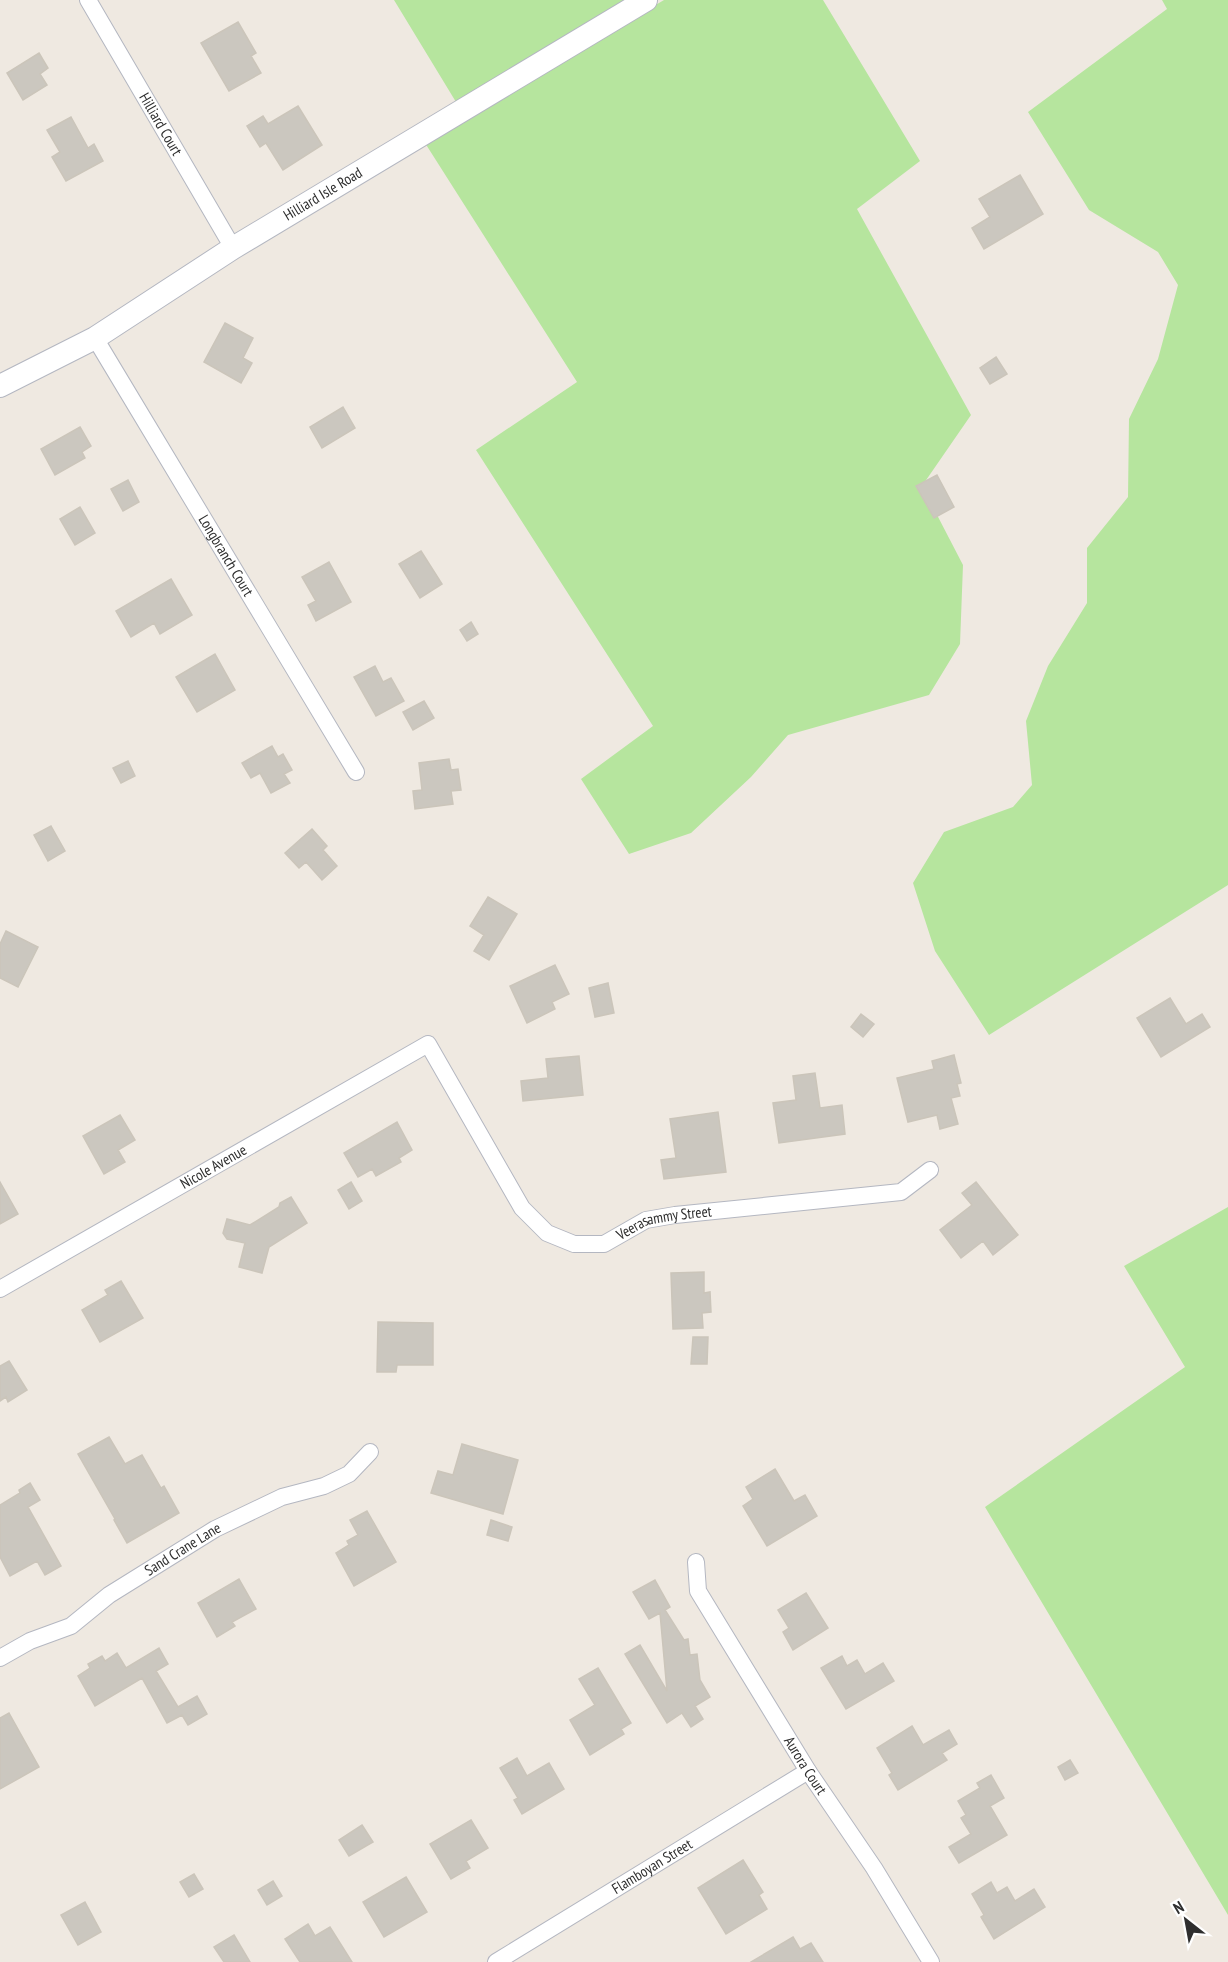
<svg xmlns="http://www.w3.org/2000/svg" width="1228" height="1962" font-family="'PT Sans Narrow',sans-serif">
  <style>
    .green { fill: #b6e59e }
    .building { fill: #cbc7bf; stroke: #cbc5ba; stroke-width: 1.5 }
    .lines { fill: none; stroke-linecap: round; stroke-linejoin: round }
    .street-casing { stroke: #b4b7c1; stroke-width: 18 }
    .secondary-casing { stroke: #b4b7c1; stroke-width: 24 }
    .street { stroke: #fff; stroke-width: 16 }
    .secondary { stroke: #fff; stroke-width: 22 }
    .labels { text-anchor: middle; stroke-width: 5; stroke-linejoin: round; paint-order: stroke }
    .street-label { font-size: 15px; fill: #2e2e2e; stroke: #fff }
  </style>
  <rect width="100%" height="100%" fill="#efe9e1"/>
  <path class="green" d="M394,0H628L456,102Z
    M664,0H823L920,161L857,209L971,415L922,486L963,565L960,644L929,695L788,735L751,777L691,833L629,854L581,779L653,726L476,450L577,382L425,143Z
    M1162,0H1228V885L989,1035L935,951L913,883L944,832L1013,807L1032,785L1026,721L1048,666L1087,603V548L1128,497L1129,419L1158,359L1178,285L1158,252L1089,210L1028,112L1167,9Z
    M1228,1207V1915L985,1507L1185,1367L1124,1266Z"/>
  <path class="building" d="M238,22L256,53L251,56L261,73L229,91L201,43Z
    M39,53L48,68L40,74L47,85L23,100L7,73Z
    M298,106L322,145L283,170L266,143L260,147L247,126L263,116L268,124Z
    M71,117L88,148L94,144L103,161L66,181L52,157L60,152L47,130Z
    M1020,175L1043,214L984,249L972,228L990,217L979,199Z
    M225,323L253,338L243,358L252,363L241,383L204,362Z
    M996,357L1007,374L990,384L980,368Z
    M343,407L355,428L322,448L310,427Z
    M80,427L91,446L82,452L85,458L55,475L41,449Z
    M937,475L954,507L934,518L916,486Z
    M128,480L139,502L123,511L111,489Z
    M80,507L95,533L75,545L60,519Z
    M421,551L442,584L420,598L399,564Z
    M329,562L351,602L316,621L308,605L316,601L302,577Z
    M171,579L192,615L160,634L154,623L131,637L116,611Z
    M471,622L478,634L467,641L460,630Z
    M215,654L235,690L197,712L176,677Z
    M375,666L383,682L391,678L404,701L376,716L354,677Z
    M424,701L434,718L413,730L403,712Z
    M272,746L278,757L283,754L292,770L284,774L290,783L271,793L260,773L251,778L242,763Z
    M449,759L451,770L458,769L461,790L451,791L453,804L415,809L413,791L422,790L419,763Z
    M128,761L135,776L121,783L113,768Z
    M51,826L65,851L48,861L34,835Z
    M312,829L327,846L323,850L337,866L322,880L306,862L299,868L285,853Z
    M488,897L517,914L489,960L474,951L484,935L470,926Z
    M6,931L38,947L18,987L0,978V944Z
    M555,965L569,994L552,1002L555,1009L527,1023L510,986Z
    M608,983L614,1013L595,1017L589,988Z
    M1170,998L1186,1024L1202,1014L1210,1027L1161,1057L1137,1018Z
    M861,1014L874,1024L863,1037L851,1027Z
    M954,1055L961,1083L957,1084L960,1096L951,1098L958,1124L940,1129L937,1115L908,1122L897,1078L934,1069L932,1061Z
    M579,1056L583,1095L523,1101L521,1081L548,1078L546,1059Z
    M815,1073L820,1108L842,1105L845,1134L779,1143L773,1103L796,1100L793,1076Z
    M718,1112L726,1172L664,1179L661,1160L676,1158L670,1119Z
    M120,1115L135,1140L118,1150L125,1162L104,1174L83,1136Z
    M397,1122L412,1150L399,1158L401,1162L376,1176L372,1169L358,1177L344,1153Z
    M0,1182L18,1214L0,1224Z
    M351,1182L362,1201L349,1209L338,1190Z
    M976,1182L1018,1235L993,1255L983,1241L961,1258L940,1230L972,1205L962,1193Z
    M291,1197L307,1223L269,1247L262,1273L239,1267L245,1243L227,1239L223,1233L227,1219L250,1225L279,1207L280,1203Z
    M704,1272V1293L710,1292L711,1312L702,1313L703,1328L673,1329L671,1273Z
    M121,1281L143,1318L100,1342L82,1310L108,1295L105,1290Z
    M378,1322L433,1323V1365H397L396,1372H377Z
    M693,1337H708L707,1364H691Z
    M9,1361L27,1390L8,1402L6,1397L0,1401V1366Z
    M109,1437L125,1464L142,1455L161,1488L164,1486L179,1513L127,1543L114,1520L115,1519L78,1454Z
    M462,1444L518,1460L503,1514L431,1493L438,1471L453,1475Z
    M775,1469L794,1501L805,1495L817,1516L767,1546L743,1506L753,1499L746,1487Z
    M30,1483L40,1500L28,1507L61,1566L45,1575L37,1561L10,1576L0,1557V1505L20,1493L19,1490Z
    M367,1511L396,1562L354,1586L336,1553L349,1545L347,1541L358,1535L350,1520Z
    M491,1520L512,1527L508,1541L487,1535Z
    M239,1579L256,1609L232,1622L235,1626L217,1637L198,1603Z
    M655,1580L670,1607L665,1610L684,1640L688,1639L690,1655L697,1654L700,1680L710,1697L695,1706L703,1719L691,1727L682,1713L667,1723L625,1654L640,1645L667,1691L660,1613L649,1619L633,1592Z
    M806,1593L828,1628L793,1650L783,1632L789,1628L778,1610Z
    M159,1648L168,1664L156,1671L178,1707L197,1696L207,1714L188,1725L182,1715L167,1723L142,1678L95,1706L78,1676L90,1668L88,1664L102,1656L105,1661L117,1653L126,1668Z
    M842,1656L847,1666L857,1660L865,1674L883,1663L894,1681L846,1709L821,1668Z
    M598,1668L631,1723L621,1729L624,1734L590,1755L570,1720L595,1705L579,1679Z
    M9,1713L39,1767L0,1789V1718Z
    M912,1726L923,1745L949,1730L957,1744L942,1753L947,1760L898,1790L889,1775L892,1773L877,1748Z
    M517,1758L527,1776L549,1763L564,1789L522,1814L514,1800L518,1798L500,1768Z
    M1070,1760L1078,1773L1065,1780L1058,1767Z
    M991,1775L1004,1798L990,1806L1007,1835L959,1863L949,1847L971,1834L961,1818L966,1815L958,1801L980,1788L977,1783Z
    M471,1820L488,1848L466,1861L470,1868L451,1879L430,1844Z
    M362,1825L373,1842L349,1856L339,1840Z
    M743,1860L763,1892L759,1895L767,1909L726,1934L698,1888Z
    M194,1874L203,1889L189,1897L180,1882Z
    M406,1877L427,1912L384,1937L363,1902Z
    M273,1881L282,1896L267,1905L258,1890Z
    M991,1882L997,1893L1007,1887L1015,1901L1034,1889L1045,1907L994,1939L981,1917L984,1915L972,1894Z
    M85,1902L101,1932L78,1945L61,1915Z
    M308,1924L315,1936L330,1927L352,1962H300L285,1939Z
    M234,1935L250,1962H224L214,1947Z
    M793,1937L800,1949L811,1943L823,1962H751Z"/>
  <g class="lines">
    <g class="street-casing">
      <g id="street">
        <path id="s1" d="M88,0L233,248"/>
        <path id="s2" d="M95,338L356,772"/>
        <path id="s3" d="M0,1289L428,1044L522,1208L547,1233L574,1244H604L646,1220L675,1215L901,1192L930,1170"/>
        <path id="s4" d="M696,1562L698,1591L808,1771L874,1868L931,1962"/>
        <path id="s5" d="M0,1658L30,1641L71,1626L109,1595L215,1529L282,1497L324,1486L349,1474L370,1452"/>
        <path id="s6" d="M496,1962L808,1771"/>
      </g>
    </g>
    <g class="secondary-casing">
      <g id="secondary">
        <path id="s7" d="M0,386L95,338L233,248L646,0"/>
      </g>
    </g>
    <use href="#street" class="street"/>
    <use href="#secondary" class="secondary"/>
  </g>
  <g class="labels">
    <g class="street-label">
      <text dy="5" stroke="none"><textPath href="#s1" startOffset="144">Hilliard Court</textPath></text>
      <text dy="5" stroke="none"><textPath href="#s7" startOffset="376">Hilliard Isle Road</textPath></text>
      <text dy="5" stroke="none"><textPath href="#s2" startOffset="254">Longbranch Court</textPath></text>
      <text dy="5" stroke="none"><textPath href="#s3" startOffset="246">Nicole Avenue</textPath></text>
      <text dy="5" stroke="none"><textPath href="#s3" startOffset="842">Veerasammy Street</textPath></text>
      <text dy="5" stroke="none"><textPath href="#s5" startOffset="214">Sand Crane Lane</textPath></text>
      <text dy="5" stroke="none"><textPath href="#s4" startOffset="234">Aurora Court</textPath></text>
      <text dy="5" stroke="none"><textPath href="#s6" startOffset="183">Flamboyan Street</textPath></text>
    </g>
  </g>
  <g transform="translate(1186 1920) rotate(329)" stroke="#ffffff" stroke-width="4.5" paint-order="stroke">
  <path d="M0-4.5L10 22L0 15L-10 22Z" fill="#2e2e2e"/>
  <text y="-9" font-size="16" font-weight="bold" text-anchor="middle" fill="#2e2e2e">N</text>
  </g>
</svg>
